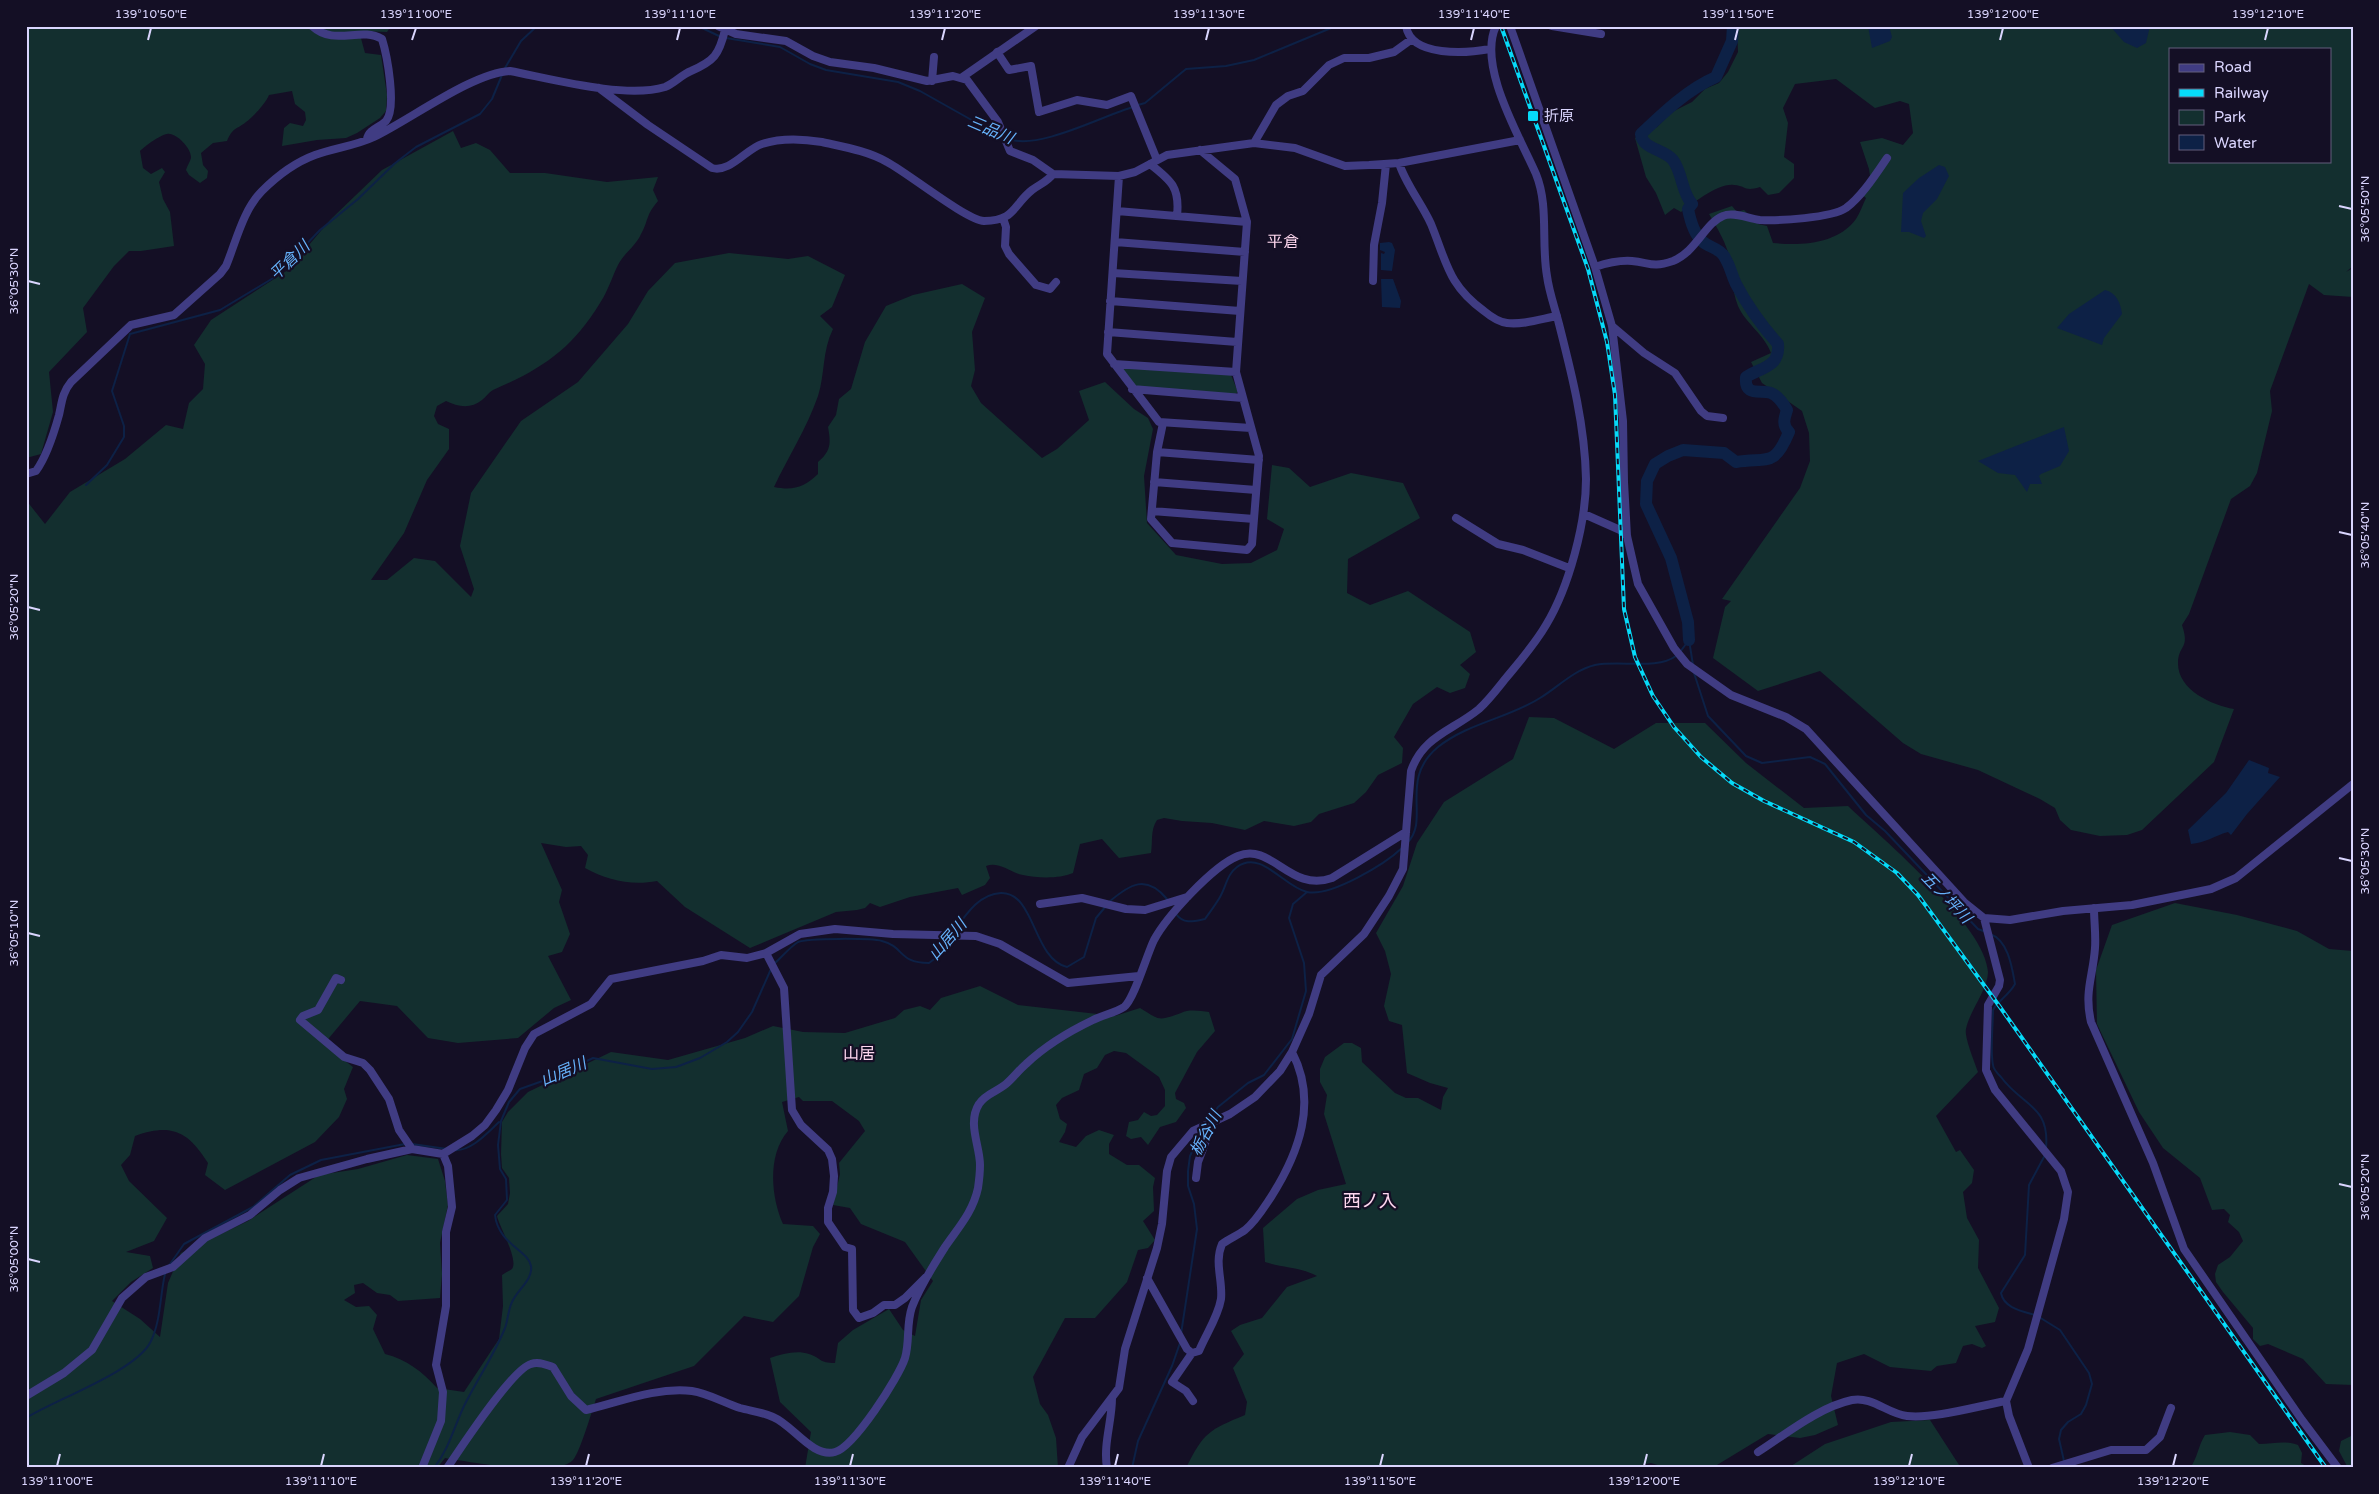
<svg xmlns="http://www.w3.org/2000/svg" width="2379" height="1494" font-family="'Varela Round','Noto Sans JP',sans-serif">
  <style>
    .green { fill: #132f2f; fill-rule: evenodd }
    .water { fill: #0d2146 }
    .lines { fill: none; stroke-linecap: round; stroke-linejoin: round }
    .stream { stroke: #0d2146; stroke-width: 2 }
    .river { stroke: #0d2146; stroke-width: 12 }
    .minor { stroke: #403c83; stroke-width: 8 }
    .rail-casing { stroke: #06daf8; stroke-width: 4 }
    .rail { stroke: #140f25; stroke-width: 2; stroke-dasharray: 5.5; stroke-linecap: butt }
    .ticks { fill: none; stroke: #dad5fe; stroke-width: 2 }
    .poi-dot { fill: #06daf8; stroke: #140f25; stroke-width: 2 }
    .labels { text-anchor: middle; stroke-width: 4.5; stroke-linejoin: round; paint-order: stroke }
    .poi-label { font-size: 15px; fill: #dad5fe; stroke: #140f25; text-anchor: start }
    .water-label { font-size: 16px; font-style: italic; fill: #66b2fb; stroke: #140f25 }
    .neighbourhood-label { font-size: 16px; fill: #fed7ef; stroke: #140f25 }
    .quarter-label { font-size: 18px; fill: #fed7ef; stroke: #140f25 }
    .neatline { fill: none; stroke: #dad5fe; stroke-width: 2 }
    .ticks-label { font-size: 12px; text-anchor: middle; fill: #dad5fe }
  </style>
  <rect width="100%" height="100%" fill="#140f25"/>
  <path class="green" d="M26,26H391L387,32L359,31L365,53L381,55L387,95L386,111L380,118L357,133L346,138L317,140L282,146L284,128L290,123L303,126L306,120L305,112L295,104L292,91L269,95C265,104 254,116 246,122C236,130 233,127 227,141L213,143L201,153L203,165L208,171L207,178L200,183L189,175L186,170C187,166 190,162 191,158C192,149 176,132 167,134C160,135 145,146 140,151L143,168L151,174L162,168L165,172L159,182L163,199L170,212L174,246L141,251H129L114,266L83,308L87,332L49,372L53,412L41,454L26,458Z
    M1737,26H2353V266L2346,272L2353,268V297L2324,295L2309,284L2270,391L2272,411L2257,473L2250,486L2231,499L2189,614L2182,625C2190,649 2179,644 2178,662C2177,690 2212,705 2234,709L2214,762L2142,830L2127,835L2100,836L2071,830L2060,820L2055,808L2040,799L1978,770L1921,754L1903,743L1820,671L1758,691L1713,658L1725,607L1731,601L1722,599L1800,488L1810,461L1809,433L1802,411L1762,383L1751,362L1771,353C1764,334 1746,324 1738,306C1731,288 1732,270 1728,252C1724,239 1716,226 1709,214L1732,206L1737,212L1744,210L1758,224L1767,226L1773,243C1801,246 1838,244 1856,219C1860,213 1863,204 1866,198L1861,194L1871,183L1869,169L1860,142L1882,138L1903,145L1913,133L1909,104L1900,101L1875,108L1836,79L1795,84L1783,108L1788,123L1784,157L1794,164V178L1779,193L1768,195L1760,187C1744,192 1747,186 1734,185C1718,183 1694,203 1681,212L1674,208L1665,215L1656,193L1646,177L1635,138L1657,127L1672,112L1692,102L1705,89L1719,83L1728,72L1738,52ZM2170,49H2330V161H2170Z
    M453,131L461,148L476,143L490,150L510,173H545L607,182L658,177L653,190L658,201C645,216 649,220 641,234C636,246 624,253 618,265C612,277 608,291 600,303C572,349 542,369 493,390C489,392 486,397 482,400C471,409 458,407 446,401L437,406L434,416L438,424L449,429V449L427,480L404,533L371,580H387L414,558L435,561L471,597L474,589L460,546L471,493L521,421L578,382L628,324L648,291L675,263L729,253L788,259L808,256L845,275L832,307L820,316L833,329C822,351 825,374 818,396C807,428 788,457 774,487C794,491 804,487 818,474V462C831,451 831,443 828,427L836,415L839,399L851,389L865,342L886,306L913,295L962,284L985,298L972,332L975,370L971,386L981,403L1042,458L1057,449L1089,420L1079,391L1105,382L1134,409L1148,418L1153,429L1144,476L1147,523L1176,555L1222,564L1251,563L1277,550L1284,529L1267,519L1272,465L1289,468L1310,487L1351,473L1403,483L1420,518L1348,559L1347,593L1370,605L1408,591L1470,632L1476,652L1460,665L1470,674L1465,688L1450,693L1437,687L1413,704L1394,737L1403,748L1402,763L1378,775L1366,792L1354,803L1319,814L1311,822L1294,826L1264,821L1245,830L1212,823L1182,821L1164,818L1157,820C1150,831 1153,841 1151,853L1119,858L1102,839L1080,844L1073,873C1059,879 1037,878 1023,875C1011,873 999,861 986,866L990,878L985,885L962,895L958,888L910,897L880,907L870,903L865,908L857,910L836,912L750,948L685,907L657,881C631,886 607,880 585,868L588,855L581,846L566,847L541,843L562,890L559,902L570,934L562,952L548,956L571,1000L554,1008L518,1038L458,1043L428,1038L397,1006L360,1001L329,1038L326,1046L353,1067L344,1089L347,1099L339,1117L315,1142L225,1190L205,1175L208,1163C188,1131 171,1123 135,1136L130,1155L121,1165L129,1181L167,1218L154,1241L126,1252L150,1256L153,1268L131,1282L112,1301L140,1319L160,1337L168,1283L181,1253L248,1221L319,1175L358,1169L407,1155L438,1159L445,1181L448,1205L440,1243L442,1274L440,1298L398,1301L390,1295L377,1293L363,1283L354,1285L355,1293L344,1300L356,1307L369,1306L377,1315L373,1329L385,1354C406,1359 423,1372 437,1388L464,1392L499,1339L503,1306L502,1275C505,1273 509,1271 512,1269C519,1260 499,1226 497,1216L508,1204L510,1193L509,1178L502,1168L501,1154L502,1122L508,1112L528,1092L611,1052L668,1060L745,1038L773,1026L803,1032L845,1033L895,1018L904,1010L920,1006L930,1010L941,998L980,986L1018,1005L1115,1016L1140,1008C1161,1021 1158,1021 1181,1013C1189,1009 1200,1011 1209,1012L1215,1031L1197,1052L1175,1093L1176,1099L1184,1103L1186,1108L1176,1122L1160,1127L1148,1145L1141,1137L1131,1139L1126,1136L1129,1122L1138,1120L1144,1112L1151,1116L1157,1115L1165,1106V1090L1159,1077L1126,1053L1114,1051L1105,1055L1097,1068L1084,1074L1079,1090L1062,1098L1056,1105L1060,1119L1067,1124L1065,1132L1059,1142L1076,1147L1086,1136L1099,1130L1114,1135L1109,1144V1154L1127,1165H1139L1155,1178L1153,1187L1154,1211L1143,1221L1155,1240L1148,1248L1138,1250L1127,1282L1095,1318H1065L1033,1377L1040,1404L1048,1415L1056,1438L1058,1468H805L811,1432L780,1402L770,1358C783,1354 796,1350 809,1354C821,1358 819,1363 835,1363L838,1343L853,1330L889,1309L903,1330L915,1336L921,1300L933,1281L905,1242L861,1224L850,1208L833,1205L840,1174L839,1163L865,1131L859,1121L832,1101H803L799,1097L782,1102L788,1131C767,1155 771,1197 783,1224L813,1226L820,1234L813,1247L799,1296L773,1322L744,1316L694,1366L596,1399C592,1411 580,1452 573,1460C556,1478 470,1462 445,1458L437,1468H26V500L45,524L70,492L125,459L166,425L183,429L189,403L203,389L205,364L194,345L211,320L288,270L330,220L382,170Z
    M1124,367L1231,375L1238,392L1235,394L1136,387L1122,370Z
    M1529,717L1554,718L1614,749L1656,723H1705L1746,763L1804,808L1848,806C1882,838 1986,926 1988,972C1988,989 1969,1012 1966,1029C1964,1037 1975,1063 1978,1072L1936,1116L1956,1152L1960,1150L1974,1170L1972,1183L1963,1192L1967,1218L1979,1240L1978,1268L1999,1308L1995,1322L1975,1326L1986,1346L1982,1348L1972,1344L1963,1346L1956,1363L1937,1366L1931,1371L1890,1367L1864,1354L1837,1363L1831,1396L1838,1425L1815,1435L1800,1438L1768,1434L1712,1468H1667L1651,1463L1636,1466L1638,1468H1186C1204,1432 1209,1430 1245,1415L1247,1402L1233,1368L1244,1354L1231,1331L1240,1325L1262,1318L1287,1287L1317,1276C1300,1267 1283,1268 1265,1262L1263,1228L1297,1199L1318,1190L1346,1184L1324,1114L1327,1095L1320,1082V1069L1325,1057L1344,1043H1352L1361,1048L1362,1062L1395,1093L1406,1098H1418L1441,1110L1443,1097L1448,1088L1430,1083L1407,1073L1402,1025L1389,1021L1384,1006L1391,974L1385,951L1376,933L1403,886L1417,843L1444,802L1513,759Z
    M2175,903L2237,915L2297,931L2329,949L2353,951V1385L2326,1384L2303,1359L2268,1344L2260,1346L2253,1339V1328L2223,1292L2216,1282L2215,1274L2218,1265L2230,1257L2243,1241L2239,1232L2228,1222L2230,1215L2224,1209L2212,1210L2200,1178L2163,1148L2139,1112L2097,1024L2096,970L2112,925Z
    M1930,1420L1961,1468H1788L1825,1444L1891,1422Z
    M2230,1432L2250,1435L2259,1444C2273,1444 2285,1440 2298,1445L2302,1453L2301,1463L2309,1468H2190C2198,1457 2198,1446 2205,1435Z
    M2353,1435V1468H2348L2339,1451L2341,1441Z"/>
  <path class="water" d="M1868,26H1889L1892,37L1890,41L1872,48Z
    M2110,26H2150L2146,43L2137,48L2124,42Z
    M1939,165L1945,167L1949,176L1937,199L1923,213L1921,221L1926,236L1924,238L1909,232H1901L1903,193L1919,178Z
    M1389,242L1392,243L1395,250L1392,271L1381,270V253L1384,254L1385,252L1380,250V243Z
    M1381,279H1393L1401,301L1400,308L1382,307Z
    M2105,290C2116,292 2121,304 2122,314L2104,338L2102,345L2057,328L2069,314Z
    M2064,427L2069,451L2060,466L2041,474L2039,476L2042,484H2030L2027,492L2015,475L1998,473L1978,461Z
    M2249,760L2269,768L2268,773L2280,777L2247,814L2231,835L2228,832C2214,836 2205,843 2191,844L2188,830L2226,793Z"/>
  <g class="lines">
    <path class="stream" d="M698,26L721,37
      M726,38L780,47L810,64L826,70L898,82L920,91L1000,136
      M505,68L521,41L537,26
      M1138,105L1145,103L1186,69L1226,66L1254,60L1336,26
      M1009,139C1039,150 1102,116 1133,107
      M86,485L107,465L124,437V426L112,391L130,334L220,310L275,277L320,230L358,199L394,164L416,147L480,114L492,99L502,75
      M1689,640L1693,665
      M1680,652L1689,640
      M1694,673L1708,716L1746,756L1762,763L1810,757L1825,764L1866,815L1885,831L1978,929L1986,932
      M1407,843C1431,820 1398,780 1438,747C1468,723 1509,718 1540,698C1558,687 1574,670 1595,665C1620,660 1657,670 1676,656
      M1109,902C1130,884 1146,874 1167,899
      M1176,914C1184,925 1195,921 1205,919C1210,912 1216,904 1220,897C1226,887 1227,874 1237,867C1261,849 1284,887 1307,892C1331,897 1385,864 1402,848
      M952,934C965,916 978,894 1001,893C1035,892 1033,959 1067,967L1084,957L1096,918L1106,906
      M1990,934C2008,940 2012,967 2015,984C2009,995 1997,1002 1993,1010C1993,1026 1990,1050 1993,1065C1993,1069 1998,1074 2001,1077C2022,1106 2050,1105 2046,1148
      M775,963C782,957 790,947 798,942C807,938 871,938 882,941C905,947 898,963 929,963L937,957L950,938
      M1208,1121L1218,1107L1248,1083L1264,1075L1292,1039L1306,991L1304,963L1289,918L1293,904L1307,892
      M412,1144L447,1149
      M454,1150C471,1152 488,1132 499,1122
      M168,1267L184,1244L253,1207L290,1175L321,1160L405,1144
      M2035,1315C2021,1311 2004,1308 2001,1293L2025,1255L2029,1185L2045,1155
      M2039,1317L2060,1330L2089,1373L2092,1384L2086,1405L2081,1414L2068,1422L2061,1430L2059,1439L2064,1461
      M1181,1334L1197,1229L1194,1204L1188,1186V1171L1190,1156L1203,1129
      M26,1418C56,1399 137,1371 151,1341C161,1320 160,1295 165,1274
      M434,1468C449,1449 454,1427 464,1406C477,1380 494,1355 505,1328C508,1320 508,1310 512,1302C517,1290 533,1280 531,1266C529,1251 498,1244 495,1215L507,1200L506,1179L500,1169L498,1145L501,1121L509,1102L520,1089L551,1078L593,1058L652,1069L676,1067L700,1058L727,1042L738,1032L752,1012L771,969
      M1132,1468L1138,1441L1172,1366L1180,1343"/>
    <path class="river" d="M1689,640L1688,622L1671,558L1646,504L1647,481L1655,464L1668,456L1683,450L1724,453L1736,462C1768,457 1774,468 1789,432C1782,425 1784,419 1787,410C1783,403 1778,396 1771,393C1761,389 1744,398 1746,377C1762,367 1780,367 1778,344C1762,326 1747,305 1736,284C1731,274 1731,267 1724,256C1718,247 1709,248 1702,241C1694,234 1690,219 1688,209L1692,204C1681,191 1683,174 1673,160C1664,149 1642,149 1641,134C1663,113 1688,89 1716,77L1732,41L1733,26"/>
    <path class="minor" d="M312,26C335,47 360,26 382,39C387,55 397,108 386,121C379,128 369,129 367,139
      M718,26L736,34L786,41L813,56L830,62L874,68L927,81L953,76L967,80L998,122L1010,151L1033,160L1053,174L1119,176L1135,172L1167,155L1254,143L1295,148L1345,166L1369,165L1399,163L1520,140
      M1406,26C1411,58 1468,53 1490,49
      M1510,26L1595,267L1612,326L1623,421L1624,482L1627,536L1638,584L1674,648L1687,664L1731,695L1786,717L1806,729L1964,902L1984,918L2010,920L2063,911L2132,905L2211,889L2236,878L2353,784
      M1552,26L1601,34
      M997,52L1009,70L1031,66L1039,112L1077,100L1107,105L1131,96L1157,160
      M961,78L1036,26
      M932,81L934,57
      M599,88L648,125L712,168C730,173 746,149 762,144C780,138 804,139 822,142C844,147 868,151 887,162C908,173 966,220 984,221C1015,221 1013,205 1032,190C1040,184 1047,182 1053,174
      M1254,143L1276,105L1288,96L1303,91L1329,65L1344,58H1369L1394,52L1412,39
      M1399,163C1405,183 1422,204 1431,224C1447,263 1448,285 1484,311C1490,316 1499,322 1507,323C1523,325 1541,319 1557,316
      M1150,164C1172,181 1180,188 1177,216
      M1119,176L1107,354L1159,422L1251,428
      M1117,211L1247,222
      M1003,218L1006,227L1005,246L1009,254L1036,285L1050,289L1056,282
      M1115,242L1245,252
      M1595,267C1607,263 1619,260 1632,261C1651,263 1652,268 1673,261C1696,252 1705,223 1723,216C1733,211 1749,219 1760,220C1779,221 1831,218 1846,208C1862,196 1876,174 1887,158
      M1113,273L1242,281
      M1373,281L1374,245L1382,203L1386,164
      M1110,301L1240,311
      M1612,326L1644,353L1675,373L1701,411L1707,416L1723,418
      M1108,332L1237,342
      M1114,364L1236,372
      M1132,389L1243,398
      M1163,423L1157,452L1151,519L1172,543L1247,550L1252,544L1259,456L1236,372L1247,222L1235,179L1200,150
      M1157,452L1259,460
      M26,474L36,471C47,456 54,433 59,415C62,402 62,393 71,382L131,325L174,315L220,274L226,266C236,242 243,210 262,191C276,177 296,162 315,155C334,148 355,146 374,137C410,120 472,73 510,71C552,79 625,99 665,87C675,83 681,75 691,71C714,61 719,55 725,30
      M1154,482L1256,490
      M1152,511L1254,519
      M1584,514L1620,530L1627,536
      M1456,518L1498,544L1523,550L1569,568
      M1040,904L1082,898L1126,909L1145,910L1187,897
      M2094,908C2094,921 2096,935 2095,948C2093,977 2084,991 2091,1022L2153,1163L2184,1249L2302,1420L2338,1468
      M1984,918L2000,980L1999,986L1988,1005L1986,1070L1995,1090L2061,1171L2068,1192L2064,1219L2028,1349L2006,1401L2009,1416L2029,1468
      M766,953L784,988L792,1110L801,1125L828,1150L832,1159L834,1176L833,1192L828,1208V1222L845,1247L852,1249L853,1310L859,1318L873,1313L884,1305H895L905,1298L926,1277
      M341,980L336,978L318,1010L303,1016L300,1020L344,1057L363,1063L370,1070L389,1099L399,1130L412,1149
      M1196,1178L1198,1162L1213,1122
      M1147,1278L1187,1349L1192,1353L1199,1351C1206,1334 1218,1317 1221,1299C1223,1280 1214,1263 1222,1244C1229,1239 1238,1235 1245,1230C1256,1221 1263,1209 1271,1197C1299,1153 1318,1102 1292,1052
      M1192,1353L1172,1382L1186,1391L1193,1401
      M26,1396L64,1373L92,1350L122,1298L146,1277L173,1267L205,1238L250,1215L280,1190L299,1178L367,1159L412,1149L443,1154L472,1136L485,1125L496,1110L508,1090L525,1048L534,1034L591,1004L611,979L703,961L721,955L747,958L766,953L800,934L835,929L893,934L976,936L1000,944L1068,983L1139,976
      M1758,1452C1786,1434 1819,1407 1852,1400C1872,1396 1888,1414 1907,1416C1934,1419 1978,1406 2006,1401
      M422,1468L441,1421L443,1392L436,1365L446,1306V1232L452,1207L448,1166L443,1154
      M447,1468C461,1448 512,1369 531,1364C539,1361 546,1365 553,1367L571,1396L586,1410C620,1402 655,1387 692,1391C707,1393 725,1403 740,1408C751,1411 762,1412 773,1417C793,1425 812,1458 835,1452C854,1447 899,1377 905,1358C910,1341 906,1324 912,1307C920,1286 933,1266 945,1247C958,1228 973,1212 978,1188C979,1181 980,1172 980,1165C980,1146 967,1123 979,1104C985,1094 998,1091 1006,1084C1013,1078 1019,1070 1026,1064C1044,1047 1070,1031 1093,1020C1102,1015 1115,1013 1124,1007C1134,1000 1147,954 1154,940C1167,916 1213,866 1238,856C1272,842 1290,893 1332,878L1406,832
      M1068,1468L1082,1437L1119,1388L1125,1349L1157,1248L1162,1224L1167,1171L1171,1157L1193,1131L1230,1114L1255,1097L1280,1071L1292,1052L1309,1014L1321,975L1364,934L1389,896L1403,869L1411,771C1423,736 1452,731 1479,709C1489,700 1498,688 1506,678C1520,661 1535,644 1546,625C1569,587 1586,523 1586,479C1585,426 1572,375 1559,324C1555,308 1549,292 1547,276C1541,242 1549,206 1536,174C1520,137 1477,66 1496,26
      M1107,1468C1103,1444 1112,1422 1112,1398
      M2052,1468L2111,1450H2146L2160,1437L2171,1408"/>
    <g class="rail-casing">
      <path id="rail" d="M1501,26L1588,269L1607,342L1615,395L1624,609L1635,657L1653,696L1674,727L1701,757L1732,783L1764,801L1854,842L1897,873L1918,895L2000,1007L2326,1468"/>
    </g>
    <use href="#rail" class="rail"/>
  </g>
  <path class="ticks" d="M148,40L151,28M412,40L416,28M677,40L680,28M942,40L945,28M1206,40L1209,28M1471,40L1474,28M1735,40L1738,28M2000,40L2003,28M2265,40L2268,28M2339,206L2352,209M28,281L40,284M2339,532L2352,535M28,607L40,610M2339,858L2352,861M28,933L40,936M2339,1184L2352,1187M28,1259L40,1262M57,1466L60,1454M321,1466L324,1454M586,1466L589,1454M850,1466L853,1454M1115,1466L1118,1454M1380,1466L1383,1454M1644,1466L1647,1454M1909,1466L1912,1454M2173,1466L2176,1454"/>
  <rect class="poi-dot" x="1527" y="110" width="12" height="12" rx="2.5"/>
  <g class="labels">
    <g class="poi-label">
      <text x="1544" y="121">折原</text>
    </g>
    <g class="water-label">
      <text transform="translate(991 129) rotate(23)" y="6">三品川</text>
      <text transform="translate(289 260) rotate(-44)" y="6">平倉川</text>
      <text transform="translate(1947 897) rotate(46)" y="6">五ノ坪川</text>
      <text transform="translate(947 939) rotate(-49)" y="6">山居川</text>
      <text transform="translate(563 1071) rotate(-23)" y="6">山居川</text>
      <text transform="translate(1205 1133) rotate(-62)" y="6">栃谷川</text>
    </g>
    <g class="neighbourhood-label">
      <text x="1283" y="247">平倉</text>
      <text x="859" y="1059">山居</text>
    </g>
    <g class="quarter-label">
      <text x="1370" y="1207">西ノ入</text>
    </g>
  </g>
  <rect width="2379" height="1494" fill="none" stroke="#140f25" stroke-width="55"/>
  <rect x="2169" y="48" width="162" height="115" fill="#140f25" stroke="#635e7c"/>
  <rect x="2179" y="64" width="25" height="8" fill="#403c83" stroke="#635e7c"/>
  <text x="2214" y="72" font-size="15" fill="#dad5fe">Road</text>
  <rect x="2179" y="89" width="25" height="8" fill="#06daf8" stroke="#635e7c"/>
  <text x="2214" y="98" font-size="15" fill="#dad5fe">Railway</text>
  <rect x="2179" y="110" width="25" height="15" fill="#132f2f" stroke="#635e7c"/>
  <text x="2214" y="122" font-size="15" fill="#dad5fe">Park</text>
  <rect x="2179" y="135" width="25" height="15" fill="#0d2146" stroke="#635e7c"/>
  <text x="2214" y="148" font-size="15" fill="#dad5fe">Water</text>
  <rect x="28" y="28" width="2324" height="1438" class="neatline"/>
  <g class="ticks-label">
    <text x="151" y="18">139°10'50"E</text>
    <text x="416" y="18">139°11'00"E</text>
    <text x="680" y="18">139°11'10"E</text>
    <text x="945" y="18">139°11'20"E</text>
    <text x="1209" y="18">139°11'30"E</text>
    <text x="1474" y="18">139°11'40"E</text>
    <text x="1738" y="18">139°11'50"E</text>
    <text x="2003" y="18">139°12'00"E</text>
    <text x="2268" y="18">139°12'10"E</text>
    <text transform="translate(2365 209) rotate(-90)" y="4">36°05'50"N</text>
    <text transform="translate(14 281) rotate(-90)" y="4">36°05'30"N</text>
    <text transform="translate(2365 535) rotate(-90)" y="4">36°05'40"N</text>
    <text transform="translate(14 607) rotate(-90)" y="4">36°05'20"N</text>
    <text transform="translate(2365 861) rotate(-90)" y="4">36°05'30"N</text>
    <text transform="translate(14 933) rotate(-90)" y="4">36°05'10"N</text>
    <text transform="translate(2365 1187) rotate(-90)" y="4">36°05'20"N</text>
    <text transform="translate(14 1259) rotate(-90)" y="4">36°05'00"N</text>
    <text x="57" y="1485">139°11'00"E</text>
    <text x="321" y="1485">139°11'10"E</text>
    <text x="586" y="1485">139°11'20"E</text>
    <text x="850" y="1485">139°11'30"E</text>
    <text x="1115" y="1485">139°11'40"E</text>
    <text x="1380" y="1485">139°11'50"E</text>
    <text x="1644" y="1485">139°12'00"E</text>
    <text x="1909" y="1485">139°12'10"E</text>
    <text x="2173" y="1485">139°12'20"E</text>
  </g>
</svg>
